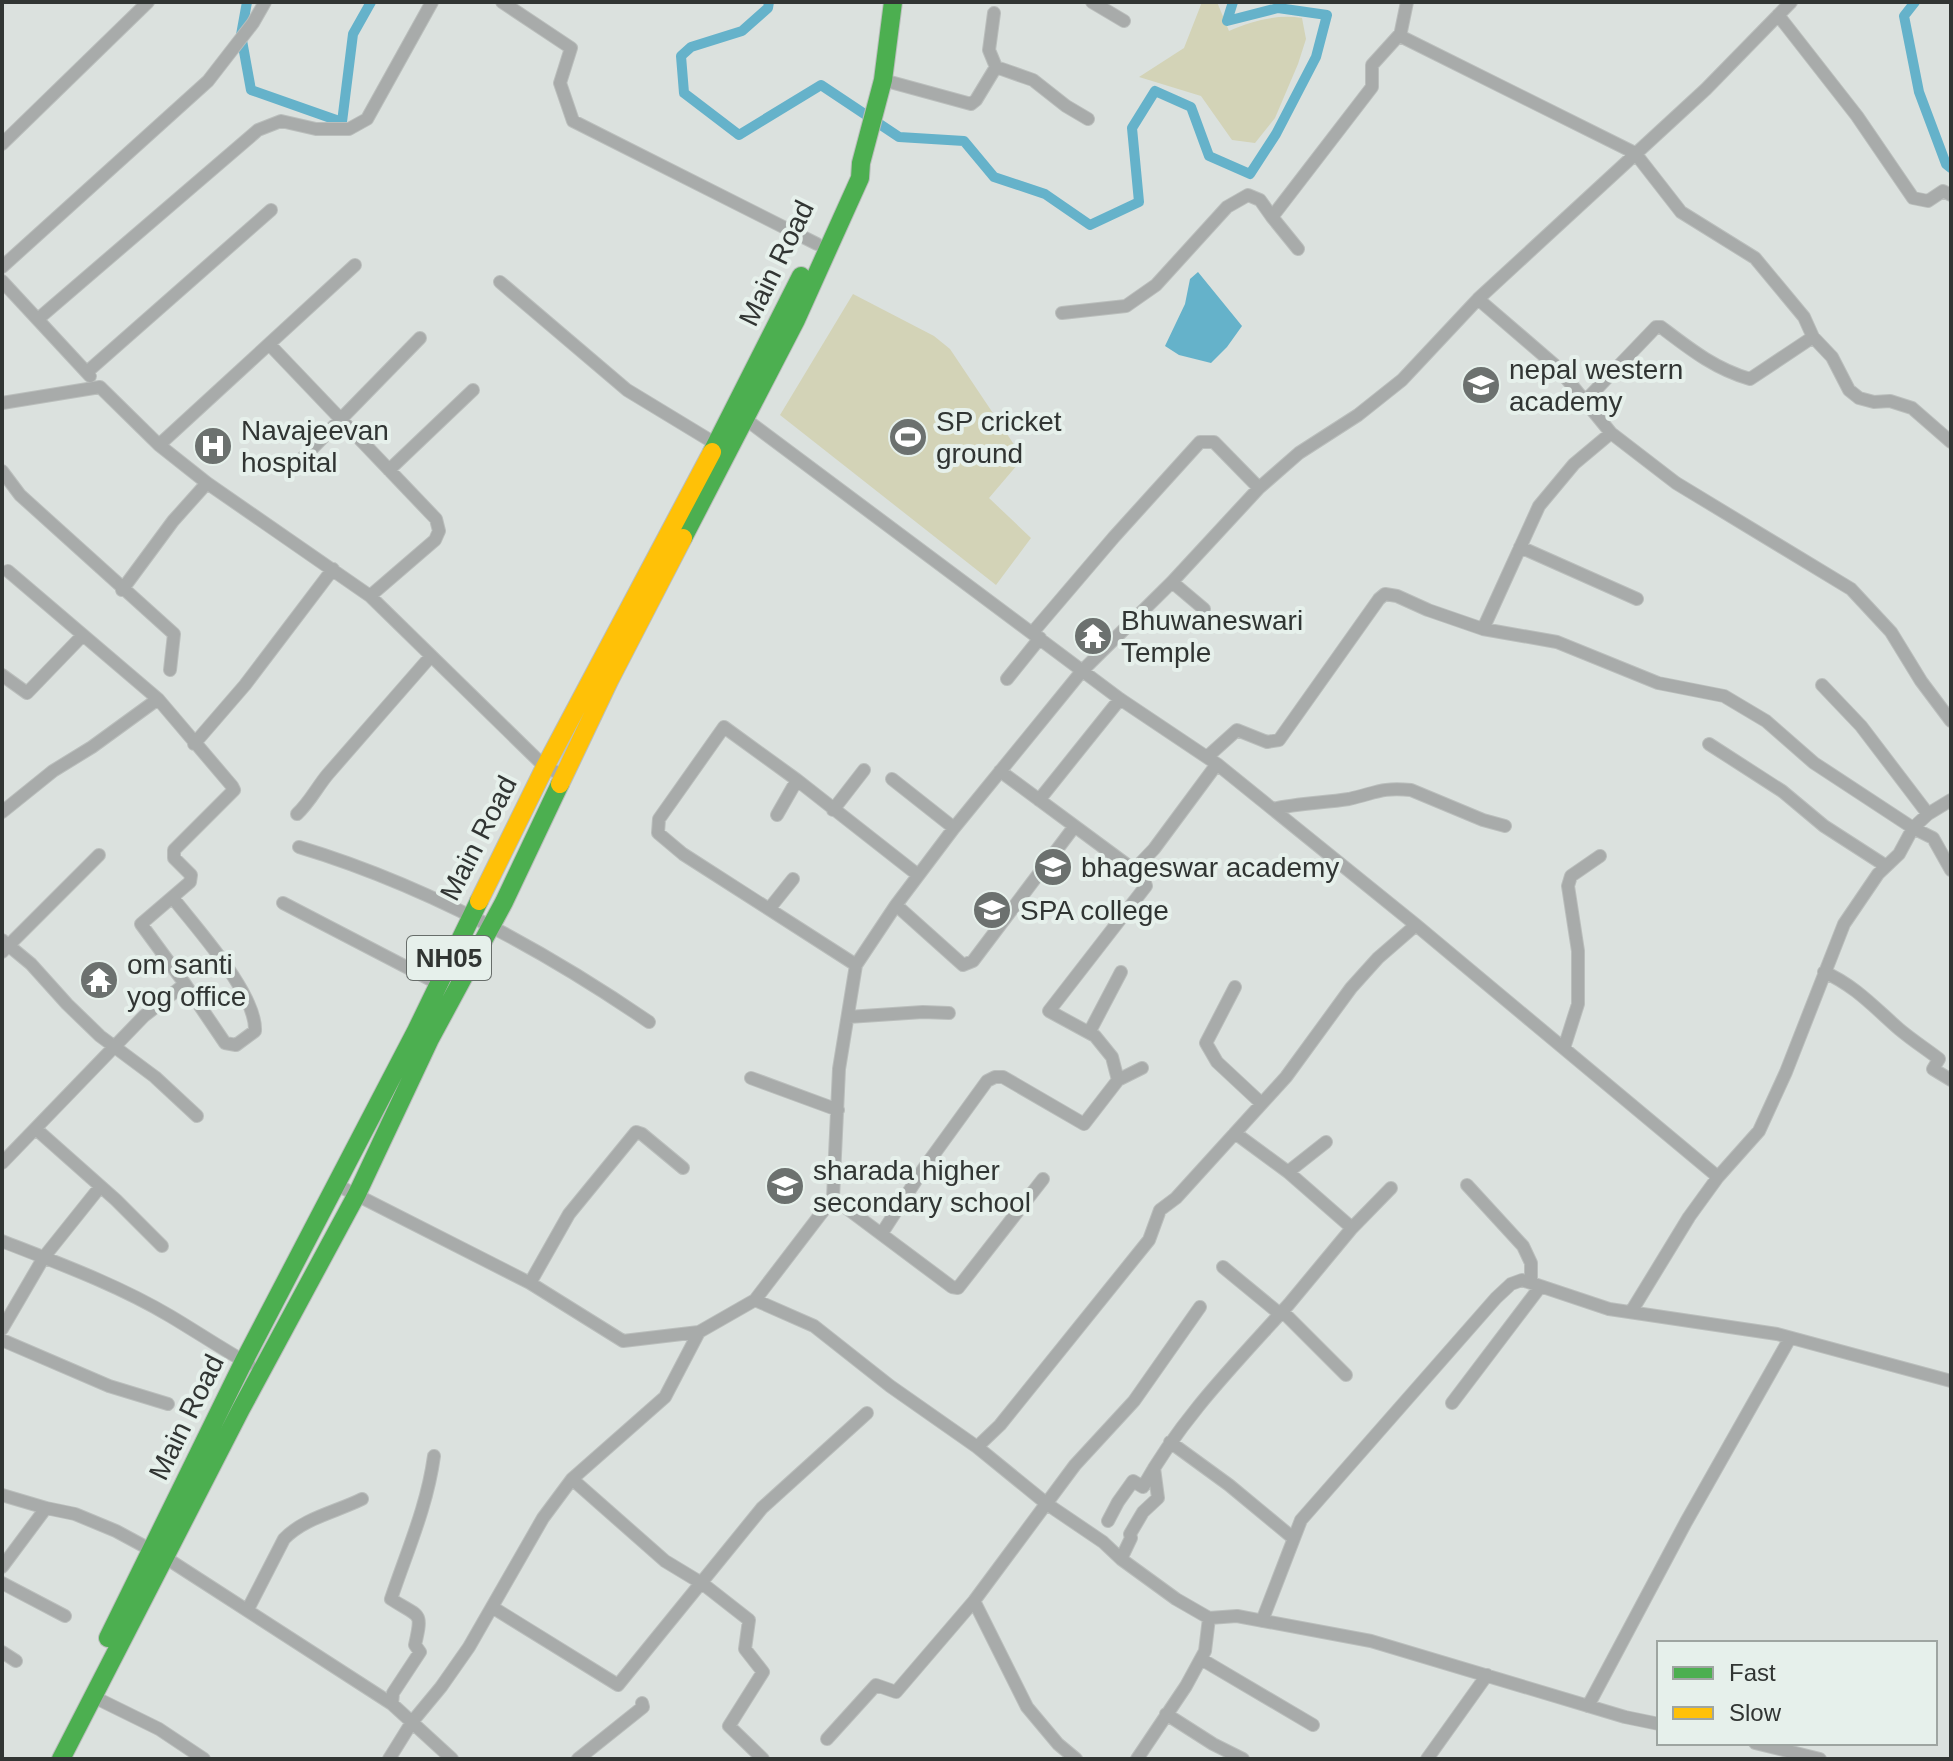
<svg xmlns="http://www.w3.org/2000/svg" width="1953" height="1761" font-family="Arial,sans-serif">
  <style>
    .green { fill: #d3d3b7 }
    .water { fill: #65b2ca }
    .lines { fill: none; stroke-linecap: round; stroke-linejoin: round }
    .canal { stroke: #65b2ca; stroke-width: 10 }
    .street-casing { stroke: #babebc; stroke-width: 14 }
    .fast-casing { stroke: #babebc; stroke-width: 20 }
    .slow-casing { stroke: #babebc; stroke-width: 20 }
    .street { stroke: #a8abaa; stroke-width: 12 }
    .fast { stroke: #4caf50; stroke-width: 18 }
    .slow { stroke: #ffc107; stroke-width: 18 }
    .labels { text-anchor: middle; stroke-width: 8; stroke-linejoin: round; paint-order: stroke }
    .shield { fill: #e6f0eb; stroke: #676d6a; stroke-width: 2 }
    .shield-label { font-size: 26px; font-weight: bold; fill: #313533 }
    .street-label { font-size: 28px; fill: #313533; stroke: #e6f0eb }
    .poi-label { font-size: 28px; fill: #313533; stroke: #e6f0eb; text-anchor: start }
  </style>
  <rect width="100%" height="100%" fill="#dbe1de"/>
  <path class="green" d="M1202,2H1217L1229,31C1252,21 1277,14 1302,18L1306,39L1298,64L1275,118L1255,143L1232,140L1201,96L1139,77L1184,48Z
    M853,294L934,336L950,349L1023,458L989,498L1031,538L996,585L780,415Z"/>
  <path class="water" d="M1198,272L1242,326L1227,347L1211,363L1179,355L1165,346L1185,304L1190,279Z"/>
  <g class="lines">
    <path class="canal" d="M247,2L241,35L251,90L342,122L353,34L371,2
      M769,2L768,8L742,31L691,47L681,56L684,93L739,135L821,85L899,137L964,141L994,177L1045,194L1090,225L1139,202L1132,128L1155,91L1191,107L1209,156L1250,174L1276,134L1316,57L1327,15L1278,8L1227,21L1233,2
      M1915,2L1904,16L1919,92L1946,164L1951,168"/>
    <g class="street-casing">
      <path id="street" d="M502,2L571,48L560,83L573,121L817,244
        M1092,2L1124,21
        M1407,2L1400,36L1635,153L1681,212L1755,258L1804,317L1813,337L1832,357L1849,390L1859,398L1874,402L1890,401L1912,408L1951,442
        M994,13L989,50L996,67
        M1778,15L1857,116L1913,198L1928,201L1943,191L1951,195
        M883,80L971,104L976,100L996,67L1033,80L1066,106L1088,119
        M2,144L148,2
        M1298,249L1272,217L1372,87V65L1401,33
        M2,267L208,81L253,23L265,2
        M2,281L90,376
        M500,282L627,390L716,444
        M1478,299L1557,367L1611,433L1676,483L1851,589L1891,632L1921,681L1951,721
        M1062,313L1126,306L1156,285L1227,207L1248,195L1260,200L1272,217
        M38,319L258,130L281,121L316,129H349L367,119L432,2
        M269,344L436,519L439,531L435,540L370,596
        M87,372L271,210
        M1586,400L1656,327H1661C1690,349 1715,369 1750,379L1813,337
        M2,403L100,387L159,445L207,483L370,596L545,767L563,775
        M740,415L1120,699L1217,764L1416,925L1718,1177
        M159,445L355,265
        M298,463L420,338
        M389,470L473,390
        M2,471L20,495L174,634L170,670
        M1520,547L1637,599
        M1172,582L1204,609
        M122,590L173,521L207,483
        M1483,629L1539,506L1574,464L1611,433
        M1033,632L1114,537L1200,442H1214L1259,488
        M2,675L27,693L82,636
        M1007,679L1040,638
        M1822,685L1861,726L1928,814
        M158,699L232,786L234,790L174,850V858L191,875L190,882L141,924L185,984
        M194,744L245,685L333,569
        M1709,744L1782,791L1824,826L1886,866
        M1207,757L1237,730L1267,742L1279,740L1379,599L1385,594L1397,596L1428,610L1483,629L1557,642L1658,683L1724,696L1766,721L1814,763L1913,828L1933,838L1951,870
        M1000,771L1134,870L1154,849L1217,764
        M892,779L954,828
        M1039,800L1120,699
        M1273,809C1298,803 1323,803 1349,799C1376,793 1381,787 1411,790L1483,820L1505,826
        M833,810L864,770
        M2,812L53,771L92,747L158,699L8,571
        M297,814C310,802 317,787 328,774C362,735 397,695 431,656
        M777,815L797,780
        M299,847C425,885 541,948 649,1022
        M283,903L437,983
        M896,905L963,965L973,961L1074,827
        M769,909L793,879
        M2,940L31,964L67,1004L100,1036L155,1077L197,1116
        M2,952L99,855
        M856,965L683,854L658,833L659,819L724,727L797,780L918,875
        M1824,972C1854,985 1874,1007 1899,1029C1912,1040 1926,1049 1939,1059L1933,1069L1951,1080
        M1235,987L1206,1043L1217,1062L1261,1103
        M848,1017L923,1012L949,1013
        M1090,1031L1121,972
        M1564,1048L1578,1004V951L1568,886L1571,876L1600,856
        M751,1078L838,1110
        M1118,1080L1112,1057L1095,1036L1049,1011L1146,886L1142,874L1134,870
        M36,1129L116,1200L162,1246
        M2,1163L144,1016L185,984L225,1043L236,1045L255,1031C257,994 196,928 173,898
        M1288,1172L1326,1142
        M335,1184L530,1283L623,1341L699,1332
        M1467,1185L1523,1246L1531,1263V1283
        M833,1198L952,1287L958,1288L1043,1179
        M1352,1228L1391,1188
        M882,1233L924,1168L987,1081L995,1077H1003L1084,1124L1118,1080L1142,1068
        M2,1241C58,1263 118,1285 170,1316C197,1332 222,1349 249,1364
        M1223,1267L1280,1314
        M530,1283L569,1214L636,1132L642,1134L683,1168
        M755,1300L814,1326L890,1386L977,1447L1047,1504L1103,1542L1121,1559L1176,1599L1209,1618L1237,1616L1371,1641L1625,1717L1659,1724
        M1282,1311L1346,1375
        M1631,1312L1689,1217L1718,1177L1759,1131L1786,1072L1844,924L1878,874L1899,854L1913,828L1928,814L1951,800
        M2,1329L44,1257L100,1187
        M2,1340L109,1386L168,1404
        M1452,1403L1540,1287
        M1170,1442L1229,1485L1293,1538
        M977,1447L1000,1425L1149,1240L1160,1210L1176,1198L1286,1077L1351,988L1378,958L1416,925
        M572,1479L665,1561L703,1584L749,1620L745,1649L763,1672L729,1726L763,1759
        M2,1495L46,1508
        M1108,1521L1118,1502L1133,1481L1143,1487C1181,1418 1237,1362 1289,1304C1310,1279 1331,1253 1352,1228L1288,1172L1235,1133
        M1121,1559L1131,1538L1130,1534L1143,1512L1158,1498L1154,1468
        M2,1567L46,1508L75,1514L116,1531L166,1558L392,1704L452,1759
        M2,1583L65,1616
        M974,1601L1027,1707L1058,1744L1076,1759
        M492,1607L618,1685L762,1508L867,1413
        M248,1609L284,1539C304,1518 336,1512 362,1499
        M1262,1621L1301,1520L1496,1298L1511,1284L1522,1280L1609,1309L1777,1334L1951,1381
        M2,1652L16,1661
        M1201,1659L1313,1725
        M92,1696L159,1729L204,1759
        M392,1704L393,1693L420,1652L415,1645C423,1610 420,1618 391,1599C407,1551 427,1507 434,1456
        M1588,1706L1686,1522L1790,1338
        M1166,1714L1213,1744L1243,1759
        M827,1739L876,1685L896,1692L974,1601L1075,1465L1134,1401L1200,1307
        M1755,1743L1820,1759
        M389,1759L412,1722L441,1687L469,1647L543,1518L572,1479L665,1397L699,1332L755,1300L833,1198L839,1069L856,965L896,905L954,828L1082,671L1172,582L1259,488L1299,453L1358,415L1402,380L1478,299L1706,89L1791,2
        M578,1759L643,1707L642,1703
        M1137,1759L1186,1686L1205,1651L1209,1618
        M1427,1759L1487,1675"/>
    </g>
    <g class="fast-casing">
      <path id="fast" d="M712,452L801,276
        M683,538L796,320L860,178L861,163L883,80L893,2
        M108,1638L244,1361L416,1031L479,901
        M61,1759L241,1409L357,1194L430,1039L504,902L560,784"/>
    </g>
    <g class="slow-casing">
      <path id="slow" d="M560,784L610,679L683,538
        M479,901L545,767L712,452"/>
    </g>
    <use href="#street" class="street"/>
    <use href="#fast" class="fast"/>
    <use href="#slow" class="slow"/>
  </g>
  <defs>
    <g id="university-disc" transform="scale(2)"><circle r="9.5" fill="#6c716f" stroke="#e6f0eb"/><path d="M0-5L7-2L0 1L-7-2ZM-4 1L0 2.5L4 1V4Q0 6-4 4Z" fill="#fff"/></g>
    <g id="stadium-disc" transform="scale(2)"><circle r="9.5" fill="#6c716f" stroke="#e6f0eb"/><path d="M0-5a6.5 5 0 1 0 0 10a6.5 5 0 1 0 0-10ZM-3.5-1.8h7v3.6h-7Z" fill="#fff"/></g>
    <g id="hospital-disc" transform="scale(2)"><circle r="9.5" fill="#6c716f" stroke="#e6f0eb"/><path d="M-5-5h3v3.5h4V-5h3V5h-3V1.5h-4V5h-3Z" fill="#fff"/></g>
    <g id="temple-disc" transform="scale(2)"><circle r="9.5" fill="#6c716f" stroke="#e6f0eb"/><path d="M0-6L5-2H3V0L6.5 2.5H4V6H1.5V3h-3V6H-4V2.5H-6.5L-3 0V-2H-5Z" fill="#fff"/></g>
  </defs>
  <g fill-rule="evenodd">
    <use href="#university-disc" x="1481" y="385"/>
    <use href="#stadium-disc" x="908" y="437"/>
    <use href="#hospital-disc" x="213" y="446"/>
    <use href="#temple-disc" x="1093" y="636"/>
    <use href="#university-disc" x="1053" y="867"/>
    <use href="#university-disc" x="992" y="910"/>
    <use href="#temple-disc" x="99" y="980"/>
    <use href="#university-disc" x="785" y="1186"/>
  </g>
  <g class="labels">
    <rect class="shield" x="407" y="936" width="84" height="44" rx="6"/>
    <g class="shield-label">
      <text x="449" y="967">NH05</text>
    </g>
    <g class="street-label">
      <text transform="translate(776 263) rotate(-64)" y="10">Main Road</text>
      <text transform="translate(478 838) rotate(-63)" y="10">Main Road</text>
      <text transform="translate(186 1417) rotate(-64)" y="10">Main Road</text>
    </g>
    <g class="poi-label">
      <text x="1509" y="379">nepal western<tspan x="1509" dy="32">academy</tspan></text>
      <text x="936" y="431">SP cricket<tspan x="936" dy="32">ground</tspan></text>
      <text x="241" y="440">Navajeevan<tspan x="241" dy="32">hospital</tspan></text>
      <text x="1121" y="630">Bhuwaneswari<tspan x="1121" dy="32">Temple</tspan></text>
      <text x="1081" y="877">bhageswar academy</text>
      <text x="1020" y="920">SPA college</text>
      <text x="127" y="974">om santi<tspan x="127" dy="32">yog office</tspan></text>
      <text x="813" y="1180">sharada higher<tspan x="813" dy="32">secondary school</tspan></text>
    </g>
  </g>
  <rect width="1953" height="1761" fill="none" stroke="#313533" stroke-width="8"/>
  <rect x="1657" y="1641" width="280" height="104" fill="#e6f0eb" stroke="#9ea5a1" stroke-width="2"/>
  <rect x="1673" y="1667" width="40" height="12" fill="#4caf50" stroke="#9ea5a1" stroke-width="2"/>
  <text x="1729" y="1681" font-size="24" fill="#313533">Fast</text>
  <rect x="1673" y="1707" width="40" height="12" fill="#ffc107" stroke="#9ea5a1" stroke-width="2"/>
  <text x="1729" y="1721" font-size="24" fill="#313533">Slow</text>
</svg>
